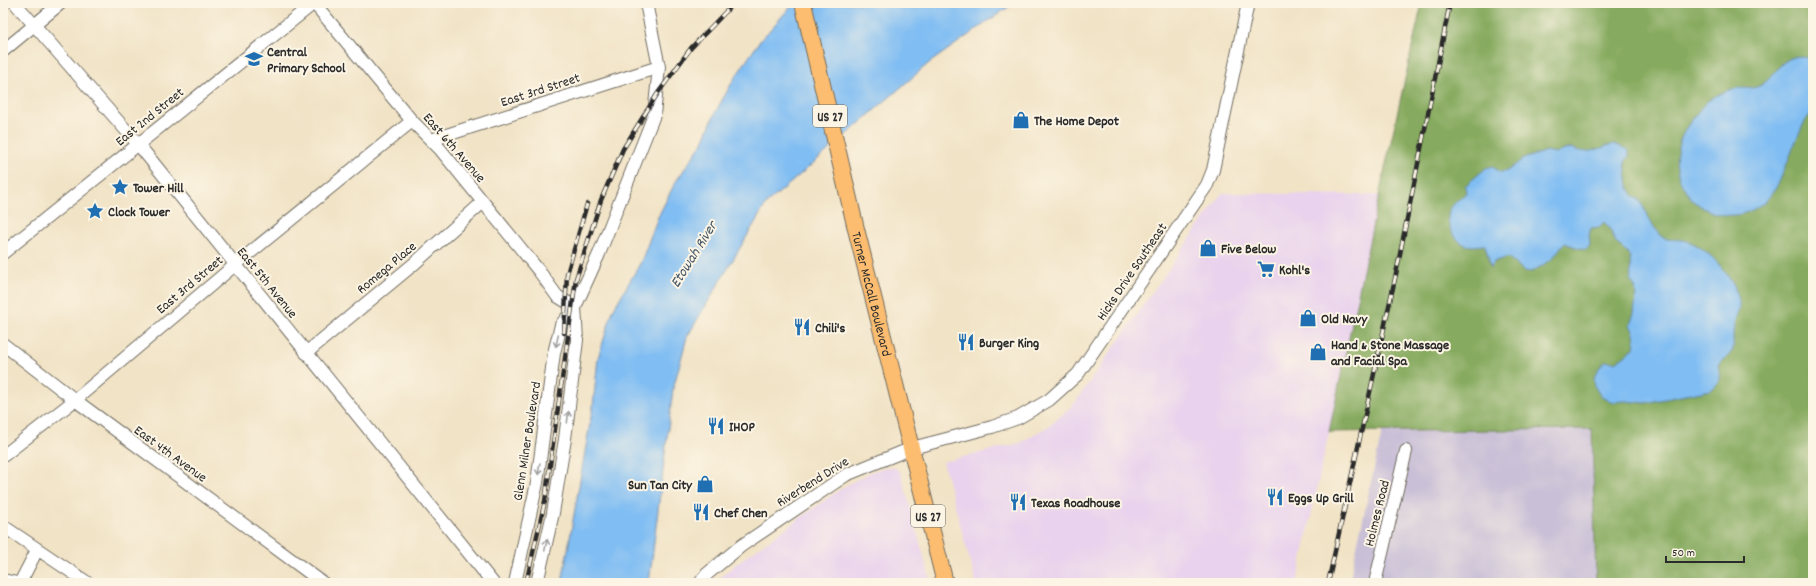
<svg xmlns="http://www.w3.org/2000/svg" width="1816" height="586" font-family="Dekko,sans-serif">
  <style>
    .built { fill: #e9d2ed }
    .industrial { fill: #c9bfd7 }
    .forest { fill: #86aa5e; stroke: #586a44 }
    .water { fill: #80bdf3; stroke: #56748f }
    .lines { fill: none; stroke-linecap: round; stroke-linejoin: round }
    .minor-casing { stroke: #706b61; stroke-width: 14 }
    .major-casing { stroke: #706b61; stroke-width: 18 }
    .minor { stroke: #fff; stroke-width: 12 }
    .major { stroke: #fcbd6f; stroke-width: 16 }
    .rail-casing { stroke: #2b2b2b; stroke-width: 4.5 }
    .rail { stroke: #fcf5e5; stroke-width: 3; stroke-dasharray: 9; stroke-linecap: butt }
    .oneway { stroke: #a0a0a0 }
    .labels { text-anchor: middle; stroke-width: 4; stroke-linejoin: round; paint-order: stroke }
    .shield { fill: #fcf5e5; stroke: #6a6863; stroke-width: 1 }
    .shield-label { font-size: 13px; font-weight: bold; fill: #2b2b2b }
    .poi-label { font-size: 14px; font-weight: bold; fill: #2b2b2b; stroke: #fcf5e5; text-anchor: start }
    .street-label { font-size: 14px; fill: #2b2b2b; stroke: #fcf5e5 }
    .water-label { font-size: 15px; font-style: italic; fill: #445767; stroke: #fcf5e5 }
  </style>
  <rect width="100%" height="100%" fill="#fcf5e5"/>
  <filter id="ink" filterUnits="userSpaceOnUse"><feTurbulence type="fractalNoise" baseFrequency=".025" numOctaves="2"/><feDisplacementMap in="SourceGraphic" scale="8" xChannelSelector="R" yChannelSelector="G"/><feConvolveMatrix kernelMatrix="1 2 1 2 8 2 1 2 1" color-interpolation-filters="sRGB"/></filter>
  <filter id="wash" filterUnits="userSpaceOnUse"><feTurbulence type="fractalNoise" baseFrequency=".012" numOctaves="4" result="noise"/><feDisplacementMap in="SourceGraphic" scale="16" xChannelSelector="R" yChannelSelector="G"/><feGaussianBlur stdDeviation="0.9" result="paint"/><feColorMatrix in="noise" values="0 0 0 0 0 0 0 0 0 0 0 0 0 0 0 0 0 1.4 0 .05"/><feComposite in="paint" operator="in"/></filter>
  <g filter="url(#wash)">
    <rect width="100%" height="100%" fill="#f1e3c6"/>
    <path class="built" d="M1222,193L1379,195L1297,583H976L943,462L1020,443L1052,424L1074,404Z
      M886,467L895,468L901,473L931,583H714L737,563L845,486L871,472Z"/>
    <path class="industrial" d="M1593,429L1596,583H1349L1382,432Z"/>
    <path class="forest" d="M1422,3H1813V583H1596L1592,429L1329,432L1379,195Z"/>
    <path class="water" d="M794,3H1014L929,63L766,204L687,337L673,389L649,583H562L593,406L598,358L613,310L641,262L658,217L675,183L703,142L715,113L734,79L760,41Z
      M1797,56L1804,57L1813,62C1813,72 1816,102 1813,110C1811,115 1806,118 1804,123C1799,133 1794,145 1790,156C1783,172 1778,190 1765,201C1718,244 1645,182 1691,121C1698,113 1702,104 1711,99C1719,93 1729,89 1739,88C1746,88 1751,89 1757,87C1775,80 1776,61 1797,56Z
      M1614,144L1629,150V156L1625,162L1628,186L1633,195L1639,199L1654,227L1663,238C1672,241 1681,238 1690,242C1709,249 1737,281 1739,302C1740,309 1735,318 1734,326C1730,350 1741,346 1718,365C1720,377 1721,382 1711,390L1645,403L1625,401L1613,402L1601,397L1595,387L1594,379L1596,372L1605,361L1616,362L1634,348C1636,339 1635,333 1630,325L1634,313L1636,298L1635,287L1631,281L1630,258L1627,252L1616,243L1610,229L1604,222L1599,227L1591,228L1589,235L1590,245L1585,250L1564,243L1552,259L1532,272L1524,271L1508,257L1494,262L1491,268L1485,245C1480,245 1472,247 1466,245C1454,241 1445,224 1449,212C1452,204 1460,198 1466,193L1465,186L1486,168L1493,166L1500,172L1507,171L1523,159L1546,151L1556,153L1571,148C1587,156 1598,148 1614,144Z"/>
  </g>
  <g filter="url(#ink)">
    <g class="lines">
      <g class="minor-casing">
        <path id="minor" d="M15,3L138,144L493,583
          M314,3L412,121L440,149L539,271L557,296L575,307
          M3,51L61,3
          M431,140L659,67
          M3,253L314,3
          M3,344L75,400L323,583
          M306,353L415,263L483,202
          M3,456L75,400L235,265L412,121
          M3,526L88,583
          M3,580L17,583
          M20,583L37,550
          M515,583L537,483L554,353L561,325L575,307L599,254L654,115L659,67L646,3
          M537,583L553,513L565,439L577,340L575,307
          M700,583L707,574L741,546L846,475L912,448L992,427L1018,418L1049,400L1078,374L1207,185L1213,170L1248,3
          M1375,583L1406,451"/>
      </g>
      <g class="major-casing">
        <g id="major">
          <path id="s1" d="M803,3L856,229L945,583"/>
        </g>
      </g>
      <use href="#minor" class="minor"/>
      <use href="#major" class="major"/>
      <g class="rail-casing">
        <path id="rail" d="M564,333L567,274L587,204
          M526,583L545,501L576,279L601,200L623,149L658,93L691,48L734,3
          M1328,583L1396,274L1450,3"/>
      </g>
      <use href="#rail" class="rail"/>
    </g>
    <defs><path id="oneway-shaft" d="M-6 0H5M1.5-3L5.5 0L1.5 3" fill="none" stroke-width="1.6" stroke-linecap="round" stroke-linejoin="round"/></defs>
    <g class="oneway">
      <use href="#oneway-shaft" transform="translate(557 341) rotate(102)"/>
      <use href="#oneway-shaft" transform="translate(568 417) rotate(-83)"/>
      <use href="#oneway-shaft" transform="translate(539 469) rotate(98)"/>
      <use href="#oneway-shaft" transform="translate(546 545) rotate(-78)"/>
    </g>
  </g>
  <defs>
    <g id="school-bare" transform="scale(1.38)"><path d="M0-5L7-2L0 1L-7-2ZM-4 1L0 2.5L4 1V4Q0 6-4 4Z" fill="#1f6fb2" stroke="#fcf5e5" stroke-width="2.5" paint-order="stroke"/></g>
    <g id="shop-bare" transform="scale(1.38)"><path d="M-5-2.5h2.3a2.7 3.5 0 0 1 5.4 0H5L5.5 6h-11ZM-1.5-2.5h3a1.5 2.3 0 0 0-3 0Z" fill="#1f6fb2" stroke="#fcf5e5" stroke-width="2.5" paint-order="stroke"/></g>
    <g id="sight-bare" transform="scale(1.38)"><path d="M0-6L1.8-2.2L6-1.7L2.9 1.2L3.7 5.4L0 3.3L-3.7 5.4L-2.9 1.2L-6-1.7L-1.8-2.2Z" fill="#1f6fb2" stroke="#fcf5e5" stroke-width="2.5" paint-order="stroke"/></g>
    <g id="supermarket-bare" transform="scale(1.38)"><path d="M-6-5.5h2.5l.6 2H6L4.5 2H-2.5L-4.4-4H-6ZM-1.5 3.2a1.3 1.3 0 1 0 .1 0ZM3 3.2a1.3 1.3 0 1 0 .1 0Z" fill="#1f6fb2" stroke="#fcf5e5" stroke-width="2.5" paint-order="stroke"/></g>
    <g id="restaurant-bare" transform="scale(1.38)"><path d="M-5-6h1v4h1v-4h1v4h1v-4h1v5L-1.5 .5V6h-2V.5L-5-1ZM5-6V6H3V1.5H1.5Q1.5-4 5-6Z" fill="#1f6fb2" stroke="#fcf5e5" stroke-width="2.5" paint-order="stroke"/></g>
  </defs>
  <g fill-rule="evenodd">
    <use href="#school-bare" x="254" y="59"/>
    <use href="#shop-bare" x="1021" y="120"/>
    <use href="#sight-bare" x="120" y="187"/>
    <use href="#sight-bare" x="95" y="211"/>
    <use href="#shop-bare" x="1208" y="248"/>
    <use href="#supermarket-bare" x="1266" y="269"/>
    <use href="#shop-bare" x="1308" y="318"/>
    <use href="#restaurant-bare" x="802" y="327"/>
    <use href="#restaurant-bare" x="966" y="342"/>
    <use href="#shop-bare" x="1318" y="352"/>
    <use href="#restaurant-bare" x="716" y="426"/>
    <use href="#shop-bare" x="705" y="484"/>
    <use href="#restaurant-bare" x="1275" y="497"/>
    <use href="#restaurant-bare" x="1018" y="502"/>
    <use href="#restaurant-bare" x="701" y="512"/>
  </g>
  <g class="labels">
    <g class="shield">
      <rect x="813" y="105" width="34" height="22" rx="3"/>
      <rect x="911" y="505" width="34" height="22" rx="3"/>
    </g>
    <g class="shield-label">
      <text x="830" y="121">US 27</text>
      <text x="928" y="521">US 27</text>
    </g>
    <g class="poi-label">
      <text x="267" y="56">Central<tspan x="267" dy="16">Primary School</tspan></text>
      <text x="1034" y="125">The Home Depot</text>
      <text x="133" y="192">Tower Hill</text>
      <text x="108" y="216">Clock Tower</text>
      <text x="1221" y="253">Five Below</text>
      <text x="1279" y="274">Kohl's</text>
      <text x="1321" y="323">Old Navy</text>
      <text x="815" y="332">Chili's</text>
      <text x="979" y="347">Burger King</text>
      <text x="1331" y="349">Hand &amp; Stone Massage<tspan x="1331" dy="16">and Facial Spa</tspan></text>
      <text x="729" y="431">IHOP</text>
      <text x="692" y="489" text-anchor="end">Sun Tan City</text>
      <text x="1288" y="502">Eggs Up Grill</text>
      <text x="1031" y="507">Texas Roadhouse</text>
      <text x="714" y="517">Chef Chen</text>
    </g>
    <g class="street-label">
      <text transform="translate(540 89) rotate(-18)" y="5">East 3rd Street</text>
      <text transform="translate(149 116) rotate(-39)" y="5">East 2nd Street</text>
      <text transform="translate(455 147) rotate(49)" y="5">East 6th Avenue</text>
      <text transform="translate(386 267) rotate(-40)" y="5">Romega Place</text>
      <text transform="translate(1131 271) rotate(-56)" y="5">Hicks Drive Southeast</text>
      <text transform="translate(268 282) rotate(51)" y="5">East 5th Avenue</text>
      <text transform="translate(189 284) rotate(-40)" y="5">East 3rd Street</text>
      <text dy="5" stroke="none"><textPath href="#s1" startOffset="299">Turner McCall Boulevard</textPath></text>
      <text transform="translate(526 441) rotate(-81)" y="5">Glenn Milner Boulevard</text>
      <text transform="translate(171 453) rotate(36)" y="5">East 4th Avenue</text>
      <text transform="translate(812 481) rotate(-32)" y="5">Riverbend Drive</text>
      <text transform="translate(1376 513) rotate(-76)" y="5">Holmes Road</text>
    </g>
    <g class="water-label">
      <text transform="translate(693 254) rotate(-58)" y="5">Etowah River</text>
    </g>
  </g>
  <rect width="1816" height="586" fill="none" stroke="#fcf5e5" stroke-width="16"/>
  <path d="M1666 556v6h78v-6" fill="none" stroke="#2b2b2b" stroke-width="2"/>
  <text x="1672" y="556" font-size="12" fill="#2b2b2b" stroke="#fcf5e5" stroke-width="3" paint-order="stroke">50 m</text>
</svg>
